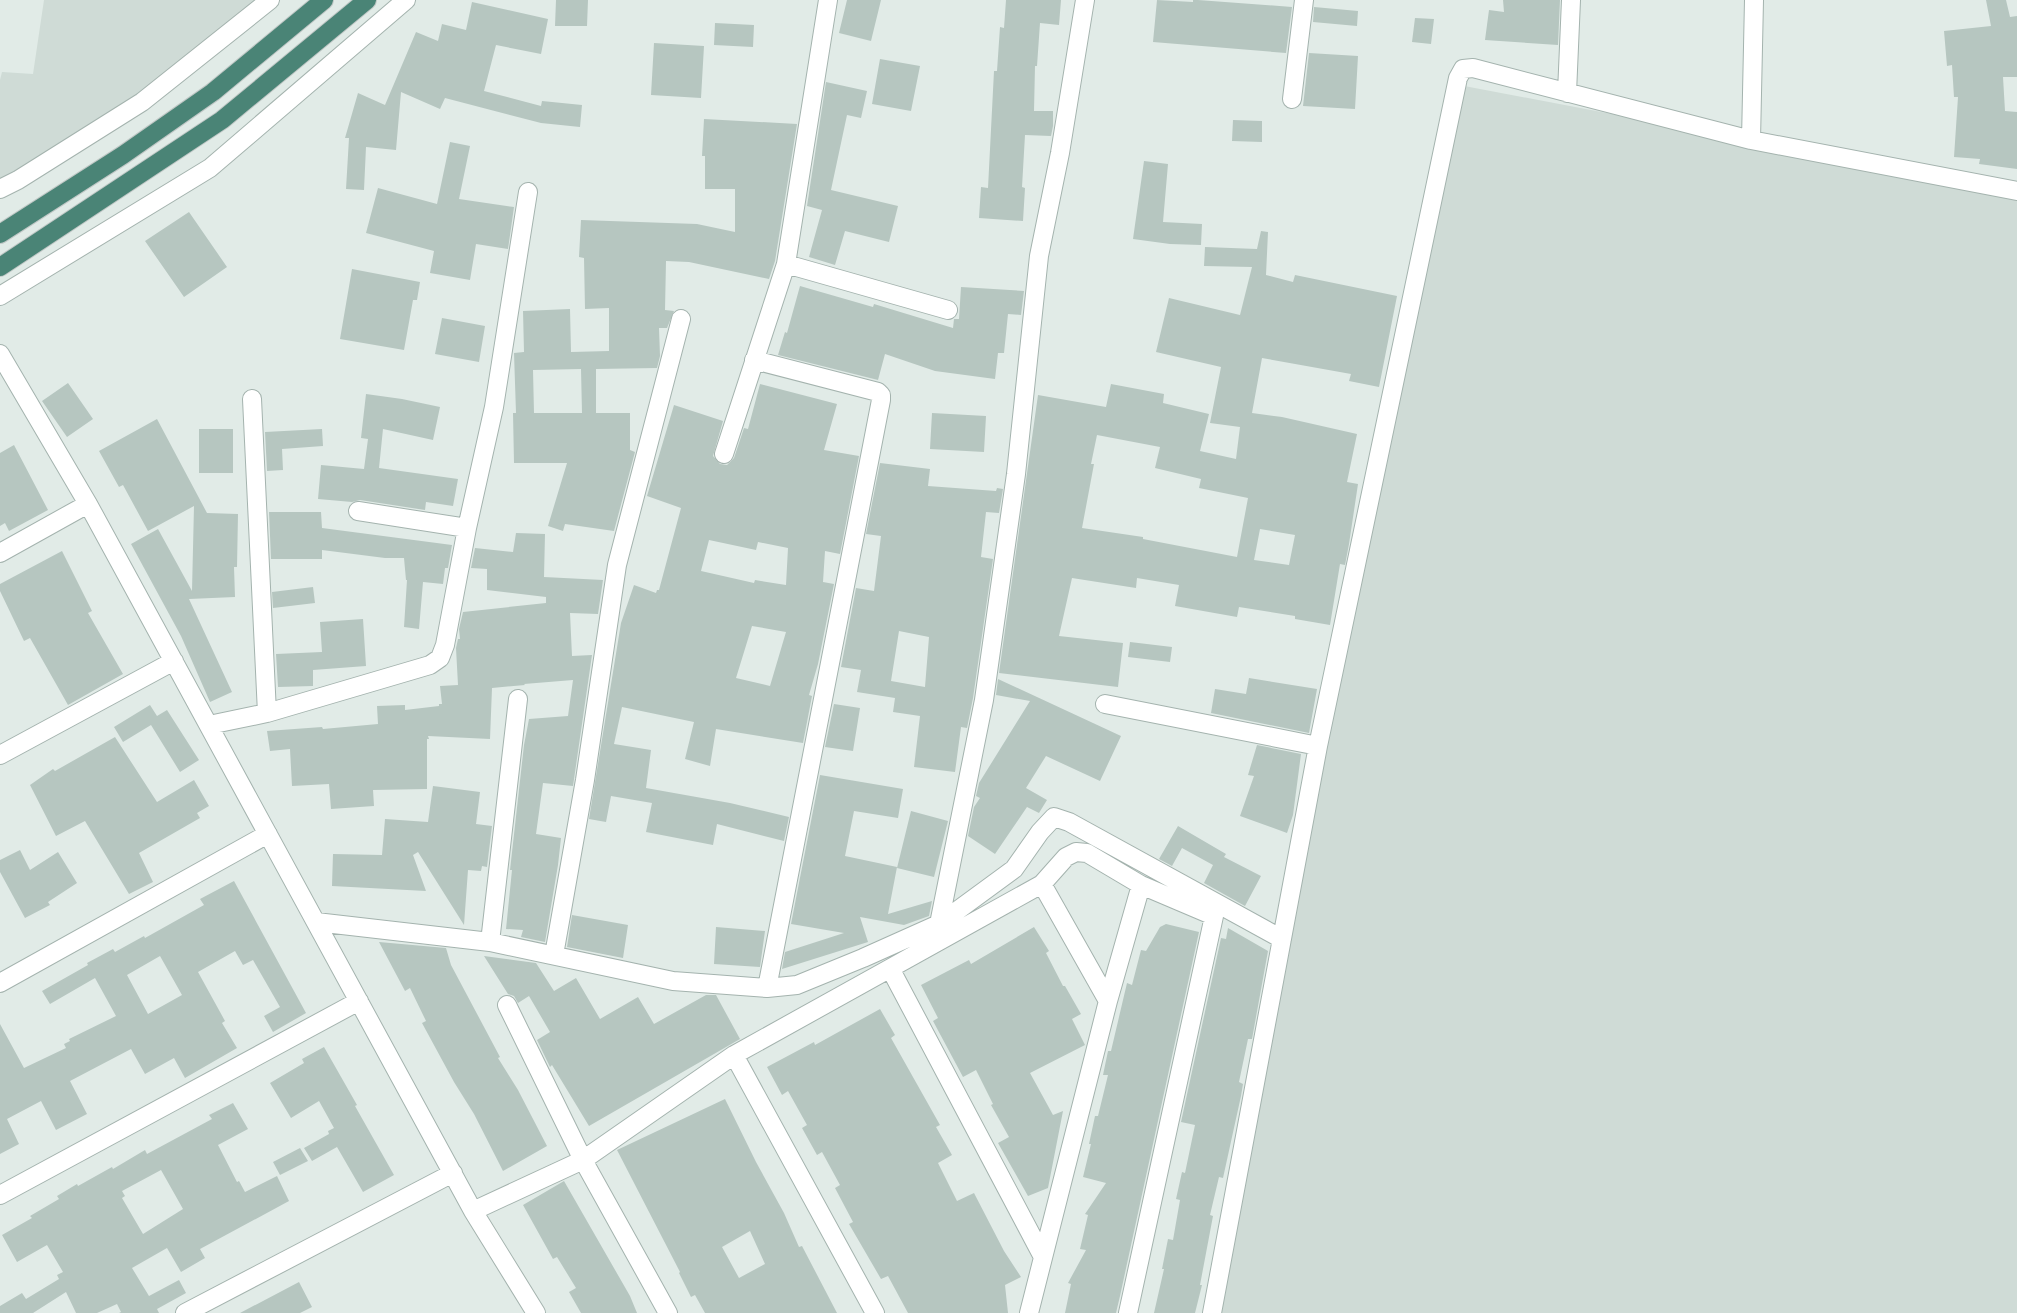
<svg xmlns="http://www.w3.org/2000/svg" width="2017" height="1313" font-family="Montserrat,sans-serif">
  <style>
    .built { fill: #cfdbd6 }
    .building { fill: #b6c6c0; fill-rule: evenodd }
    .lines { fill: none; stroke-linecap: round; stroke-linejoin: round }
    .minor-casing { stroke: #a4b3ae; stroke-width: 20 }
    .trunk-casing { stroke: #c1c8c6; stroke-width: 20 }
    .minor { stroke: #fff; stroke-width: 18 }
    .trunk { stroke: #4a8476; stroke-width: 18 }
  </style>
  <rect width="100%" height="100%" fill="#e1ebe7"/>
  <path class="built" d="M44,0H270L142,102L0,189V80L2,72L33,74Z
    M1459,85L2017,191V1313H1210Z"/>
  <path class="building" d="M556,0H588L587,26H555Z
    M847,0H881L871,41L839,33Z
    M1006,0H1061L1059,25L1040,23L1037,66H1035L1034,111H1053V126L1051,136L1025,135L1022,187L1025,188L1023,221L979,218L981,187L988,188L994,71H997L1000,27L1004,28Z
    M1157,0L1193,2V0H1198L1292,7L1286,53L1153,42Z
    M1503,0H1560L1558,45L1485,40L1489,10L1504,12Z
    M1986,0H2006L2010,17L2017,16V77H2003L2005,111L2017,112V169L1979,164L1980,159L1954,157L1958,97H1954L1952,65L1947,66L1944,31L1991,26Z
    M472,2L548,19L541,54L496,45L484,91L541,106L542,101L582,105L580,127L541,123L445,98L440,109L401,92L396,150L366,147L364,190L346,189L349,138H345L358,93L385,105L416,32L438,41L442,24L466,30Z
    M1314,7L1358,11L1357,26L1313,22Z
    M1415,18L1434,19L1431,44L1412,42Z
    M715,23L754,25L753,47L714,45Z
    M654,43L704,46L701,98L651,95Z
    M1309,53L1358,56L1355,109L1303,106Z
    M880,59L920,66L911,111L872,104Z
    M826,82L867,91L861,118L847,115L831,190L898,206L889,242L845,231L835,265L809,257L822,210L807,206Z
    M704,119L797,124L775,261L769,279L689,262L666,261L665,310L674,311L667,328H659L660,356L657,368L596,369V413H630V450L635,452L614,531L565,524L563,531L548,526L567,463H514L513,413H516L514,353L524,352L523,311L570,309L571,352L609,351V308L585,309L584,258L579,257L581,220L697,224L735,232V189H705V156H702ZM581,369L582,413H534L533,370Z
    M1233,120L1262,121V142L1232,141Z
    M450,142L470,146L459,199L514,207L508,249L476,244L470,280L430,273L434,251L366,233L378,188L437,204Z
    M1144,161L1168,164L1163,222L1202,224L1201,245L1170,244L1133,239Z
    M189,212L227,267L184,297L145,241Z
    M1261,231L1268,232L1266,275L1293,282L1295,275L1397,296L1379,387L1349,381L1351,374L1262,358L1252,413L1282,417L1357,434L1347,482L1358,484L1349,544L1345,565L1340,564L1330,625L1295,619V616L1239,607L1237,617L1175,606L1179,585L1137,578L1136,588L1072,578L1059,636L1123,643L1118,687L999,673L1038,395L1106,407L1111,384L1164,394L1163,403L1209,414L1200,451L1236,459L1240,427L1210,423L1221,367L1156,352L1169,298L1240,315L1252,267L1204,266L1205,247L1257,249ZM1097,435L1160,447L1155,468L1201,479L1199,488L1248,498L1237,557L1143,539V537L1082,528L1094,464H1091ZM1260,529L1295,535L1289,565L1254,560Z
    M352,269L420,282L417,300H413L404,350L340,339Z
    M800,286L873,307L874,304L953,328L954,319H959L961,287L1024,291L1021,315L1008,314L1004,353H998L995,379L935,371L885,354L878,380L778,355L785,332L787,333Z
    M442,318L485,326L479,362L435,354Z
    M68,383L93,419L67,437L42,401Z
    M760,384L837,404L824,450L859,456L840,554L825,551L823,582L834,584L818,664L809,695L812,696L803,743L716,729L710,766L685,759L694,722L622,707L614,744L651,750L646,788L730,803L789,817L784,841L717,824L713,845L646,832L652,803L611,796L606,822L589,819L621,623L634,585L656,593L657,590H659L681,508L647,496L674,405L723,421L713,456L720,464L727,465L734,458L744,428L748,429ZM709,540L756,550L758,542L788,548L786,585L755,580L754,583L701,571ZM752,626L786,632L770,686L736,678Z
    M366,394L402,399L440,407L433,440L383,429L379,468L458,479L453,506L426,502L425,510L360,500L352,502L318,499L321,465L364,469L368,439L361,438Z
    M932,413L986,416L984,452L930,449Z
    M157,419L207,513L238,514L237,567H234L235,597L189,599L232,692L210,702L181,636L131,544L158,529L192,591L194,506L148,531L123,485L119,487L99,451Z
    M199,429H233V473H199Z
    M322,429L323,446L282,449L283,470L267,471L265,432Z
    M14,445L48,510L9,531L5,523L0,526V453Z
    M880,463L930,469L928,486L996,491L997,488L1003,489L999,513L986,512L981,557L993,559L973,698L967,728L961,727L955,772L914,767L920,716L893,712L895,698L857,692L861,670L841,667L856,588L874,591L881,536L866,534ZM899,631L929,637L925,687L891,681Z
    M269,512H321L322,528L452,545L448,568H445L443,584L423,582L419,629L404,627L407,580H406L404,558H385L322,550V559H271Z
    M516,533L545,534L544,577L603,580L598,614L570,613L572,656L592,655L573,786L543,783L536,834L561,838L558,865L545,942L521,937L523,930L506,929L512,870H510L524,745L529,719L568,716L573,680L524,684L525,685L492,688L490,739L428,736L429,739H427V789L373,790L374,806L331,809L329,784L292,786L290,749L270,751L267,731L322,727L323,729L378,724L377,706L405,705V710L439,706V704H442L440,686L458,685L456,648L458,639H460L459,629L463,612L546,603V597L487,590V569L471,568L475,548L513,552Z
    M62,551L92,611L88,613L123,674L68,705L30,638L24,641L0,591V584Z
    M313,587L315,603L273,608L272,592Z
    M363,619L366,666L313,670V686L278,687L276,654L322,652L320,622Z
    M1130,642L1172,647L1170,662L1128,657Z
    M1249,678L1317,689L1309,733L1211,713L1215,689L1246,694Z
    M998,679L1121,736L1100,781L1046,756L1026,788L1047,800L1039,813L1027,807L995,854L968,836L974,807L980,798L976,796L979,783L1030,701L996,695Z
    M834,704L860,708L853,751L825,747Z
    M150,705L157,716L167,710L199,760L180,772L151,725L123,742L114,727Z
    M115,737L157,802L194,780L209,806L197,813L200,818L139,853L153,882L129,894L85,821L56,836L30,785L53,769L55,771Z
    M1257,745L1301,754L1293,815L1287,833L1240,816L1254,776L1248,775Z
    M820,775L903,789L898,818L854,811L845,856L897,867L888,914L932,901L929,916L904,925L860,917L868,942L782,969L785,952L844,933L791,924Z
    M433,786L480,792L476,824L492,826L487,867L482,866L481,871L468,870L464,925L418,852L413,855L426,891L332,886L333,854L382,855L385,819L428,822Z
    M911,811L948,821L934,877L897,868Z
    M1178,826L1226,854L1224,857L1261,876L1245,906L1204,883L1213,865L1182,848L1172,866L1159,859Z
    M20,850L30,870L58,852L77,883L48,902L50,905L25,918L0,872V860Z
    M234,881L306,1013L273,1032L264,1016L280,1007L253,960L243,965L235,951L198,972L225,1021L222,1023L237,1048L185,1078L174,1058L145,1074L131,1049L70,1081L87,1114L56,1130L41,1101L7,1119L19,1144L0,1154V1024L24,1068L66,1048L64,1044L70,1041L69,1039L116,1016L95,978L50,1004L42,991L88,965L87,963L113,949L115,952L144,936L145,938L204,905L200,899ZM160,956L182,995L148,1014L127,975Z
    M572,915L628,925L623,958L567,947Z
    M1166,924L1199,932L1120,1296L1116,1313H1065L1071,1284L1068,1283L1086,1250L1080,1249L1088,1215L1085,1214L1106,1183L1083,1177L1091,1144H1089L1095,1116H1098L1108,1075H1103L1108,1051H1111L1127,983L1132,985L1141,950L1146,951L1160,927Z
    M716,927L765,931L760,967L714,964Z
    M1034,927L1049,951L1046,953L1063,986H1065L1081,1014L1072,1019L1085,1045L1030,1073L1053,1115L1063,1111L1048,1188L1028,1196L998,1143L1009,1137L991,1105L993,1104L976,1070L963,1077L933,1021L938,1018L921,985L969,960L971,964Z
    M1228,928L1268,951L1252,1039H1248L1239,1082L1243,1084L1241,1096L1223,1178L1219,1177L1210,1215L1213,1216L1200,1285H1202L1195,1313H1154L1164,1269H1162L1168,1239L1173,1240L1180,1200L1176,1199L1182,1172L1185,1173L1195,1125L1181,1122L1221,938L1226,939Z
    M379,942L446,948L451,965L500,1057L498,1058L518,1090L547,1146L503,1171L474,1114L454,1082L422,1023L426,1021L410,988L405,991Z
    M484,956L536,963L554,991L576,978L600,1019L638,997L654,1024L706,995H716L740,1039L589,1126L552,1065L550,1067L537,1040L550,1032L529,996L518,1003L514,996L508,994Z
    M880,1009L895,1035L891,1038L940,1125L936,1127L952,1155L938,1163L957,1201L974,1193L1004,1251L1021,1277L1005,1285L1008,1313H908L888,1276L881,1279L849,1224L853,1222L835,1188L840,1185L822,1152L817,1155L802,1128L807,1125L788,1091L782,1095L767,1067L814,1042L815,1045Z
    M324,1047L357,1105L355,1106L394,1175L363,1192L337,1147L312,1161L304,1148L329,1134L328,1131L334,1128L319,1101L291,1118L270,1083L304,1063L302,1059Z
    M725,1099L756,1162L784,1213L799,1247L802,1246L837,1313H705L695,1295L691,1297L679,1273L680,1272L617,1150ZM750,1231L765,1264L739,1278L722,1247Z
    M233,1103L248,1129L218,1145L237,1182L239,1181L245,1192L277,1176L289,1201L200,1249L205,1258L181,1272L167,1248L132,1268L149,1296L179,1280L186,1293L157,1309L159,1313H119L121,1312L117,1304L97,1313H76L66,1292L33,1313H0V1306L22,1293L26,1299L59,1279L57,1275L63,1272L47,1245L17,1262L2,1235L32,1218L30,1216L59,1199L57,1196L77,1184L78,1186L112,1167L113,1169L145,1150L147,1154L212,1119L209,1115ZM161,1170L183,1209L143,1234L122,1198L125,1196L122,1191Z
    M300,1148L308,1161L280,1175L273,1162Z
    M564,1181L630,1296L637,1313H581L569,1292L576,1288L557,1257L553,1259L523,1205Z
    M299,1282L312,1307L300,1313H240Z"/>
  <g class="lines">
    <g class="minor-casing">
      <path id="minor" d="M1567,93L1571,0
        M1292,99L1304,0
        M1751,140L1754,0
        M0,189L18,180L142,102L270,0
        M786,264L948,310
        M0,296L210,168L406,0
        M0,354L88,504L473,1211L536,1313
        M754,360L878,392L881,395V400L767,988
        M252,399L267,713
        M724,454L786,264L828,0
        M358,511L467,528
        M0,553L88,504
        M1105,704L1318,746
        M209,725L267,713L430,665L440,658L445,645L467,528L494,407L528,192
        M0,755L174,661
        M1042,884L1108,1001
        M316,922L490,942L673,981L767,988L797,985L863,958L939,924L1014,869L1040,832L1054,817L1069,822L1282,939
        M939,924L984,700L1016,474L1039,256L1060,153L1085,0
        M490,942L518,699
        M554,955L585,780L617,565L681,319
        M891,970L1043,1257
        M0,983L268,834
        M507,1005L583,1160L668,1313
        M734,1055L875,1313
        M0,1195L359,1001
        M473,1211L583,1160L734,1055L1042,884L1066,857L1076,852L1087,853L1141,885L1214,916L1128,1313
        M185,1313L453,1173
        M1029,1313L1108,1001L1141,885
        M1212,1313L1318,746L1458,78L1463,69L1473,68L1751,140L2017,191"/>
    </g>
    <g class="trunk-casing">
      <path id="trunk" d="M0,234L123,155L213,92L324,0
        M0,267L222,120L367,0"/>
    </g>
    <use href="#minor" class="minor"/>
    <use href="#trunk" class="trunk"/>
  </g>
</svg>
